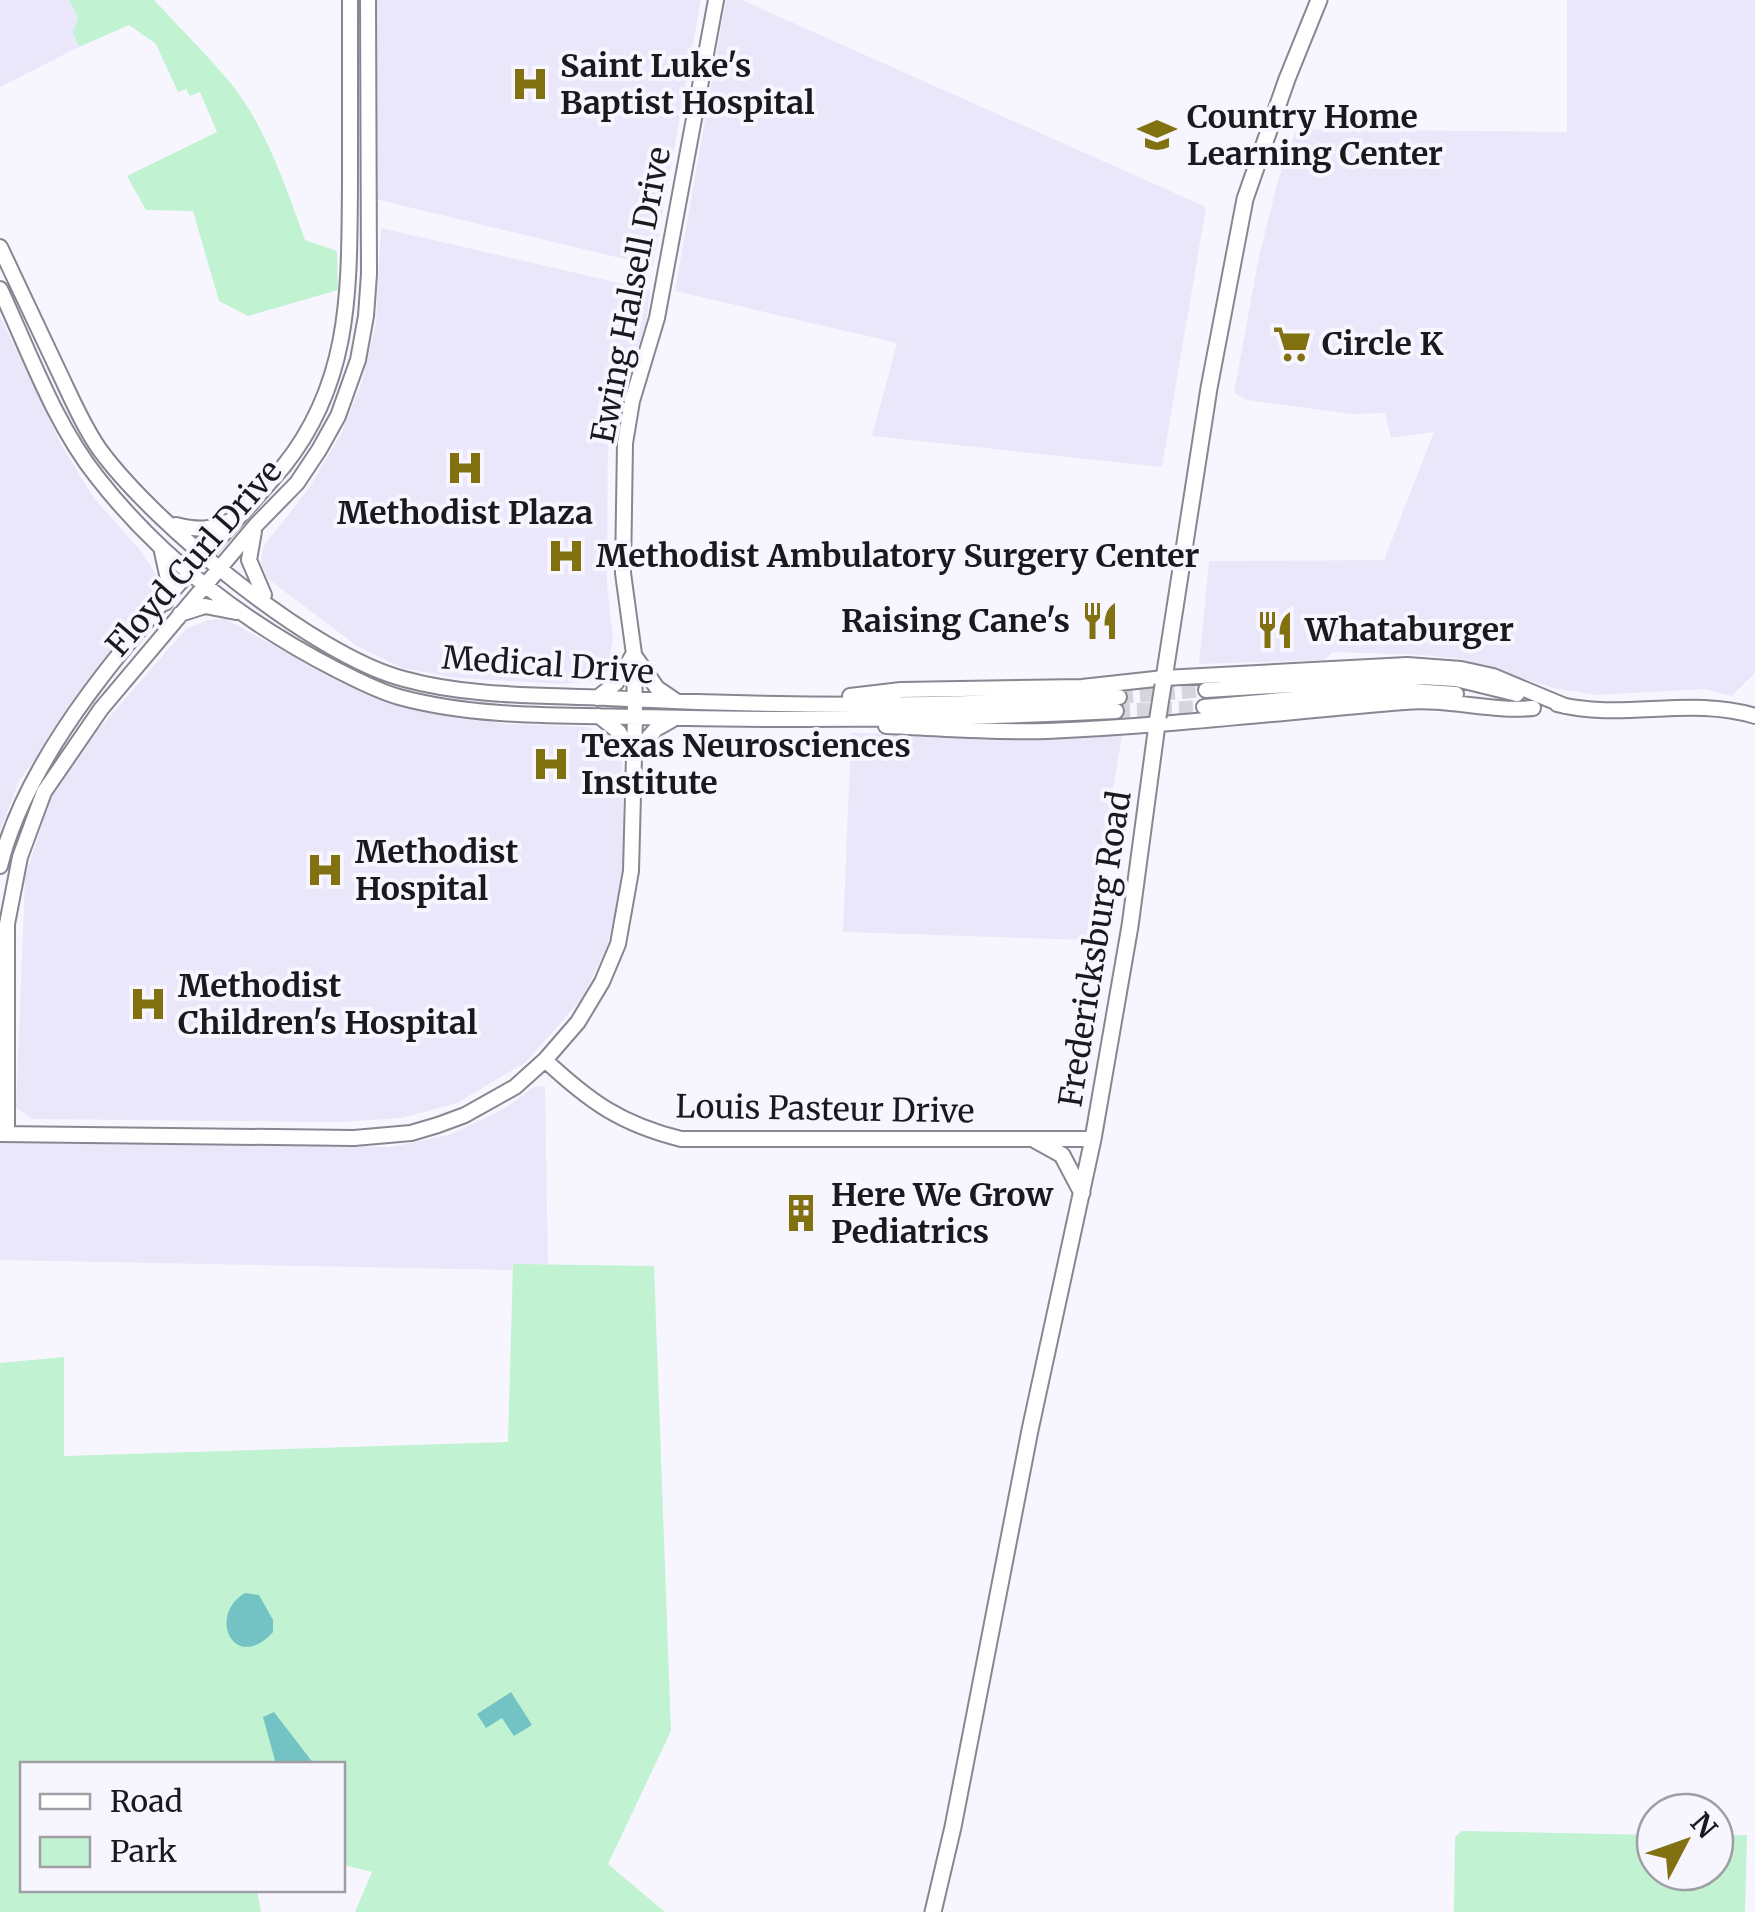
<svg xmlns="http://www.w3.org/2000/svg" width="1755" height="1912" font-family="Merriweather,serif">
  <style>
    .built { fill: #ebe7fa }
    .green { fill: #c1f2d2 }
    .water { fill: #74c3c4 }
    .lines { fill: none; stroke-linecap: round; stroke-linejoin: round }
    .secondary-tunnel { stroke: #d6d5dd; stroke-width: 14; stroke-dasharray: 14 7; stroke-linecap: butt }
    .secondary-casing { stroke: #888691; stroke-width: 18 }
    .primary-casing { stroke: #888691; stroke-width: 19 }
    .secondary { stroke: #fff; stroke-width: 14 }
    .primary { stroke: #fff; stroke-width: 15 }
    .primary-bridge-casing { stroke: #888691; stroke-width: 19; stroke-linecap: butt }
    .primary-bridge { stroke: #fff; stroke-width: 15 }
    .labels { text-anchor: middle; stroke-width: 8; stroke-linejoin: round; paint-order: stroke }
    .poi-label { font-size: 32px; font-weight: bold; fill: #1a191d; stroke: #f7f6ff; text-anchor: start }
    .street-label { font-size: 32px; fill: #1a191d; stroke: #f7f6ff }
  </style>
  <rect width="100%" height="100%" fill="#f7f6ff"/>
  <path class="built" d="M0,0H69L78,19L73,32L79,47L0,87Z
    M376,0H701L653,266L371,198Z
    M726,0H742L1206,207L1162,467L872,436L897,343L675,291Z
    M1567,0H1755V673L1732,696L1705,689L1597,695L1553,688L1461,659L1422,655L1333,652L1324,660L1199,664L1209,561L1384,560L1434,432L1391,438L1385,413L1351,414L1247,400L1234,393L1259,256L1278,181L1296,129L1567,132Z
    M381,228L650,290L646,325L608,425L607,583L613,639L607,673L596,681L562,684L457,678L402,668L357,646L268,579L261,563L263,547L309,488L341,434L362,382L376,323Z
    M0,316L60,442L93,497L141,551L157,576L150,602L19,781L0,831Z
    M226,619L316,669L392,702L505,724L589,727L622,749L624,883L606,949L581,1000L526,1062L457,1103L402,1118L342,1122L32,1119L16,1107L25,878L51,796L75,756L186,629L208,620Z
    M851,733L1122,736L1087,940L843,932Z
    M545,1086L548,1265L513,1264L512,1270L0,1260V1143L391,1147L449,1135L504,1109L534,1087Z"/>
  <path class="green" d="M69,0H154L157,3C183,32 212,59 236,90C269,135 286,188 305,240L337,251L338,290L248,316L219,301L193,211L146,210L127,176L217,132L200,92L190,96L186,89L178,92L156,44L129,25L79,47L73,32L78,18Z
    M513,1264L654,1266L671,1731L608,1864L665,1912H355L372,1872L343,1865L342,1764H22V1890H257L261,1912H0V1363L64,1357V1456L508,1442Z
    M1462,1831L1655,1835V1872H1715V1835H1747L1745,1912H1454L1455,1837Z"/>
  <path class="water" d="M245,1593L259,1595L273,1620V1632C235,1674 206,1616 245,1593Z
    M511,1692L532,1725L514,1736L502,1718L486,1728L477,1714Z
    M274,1712L314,1764H276L263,1717Z"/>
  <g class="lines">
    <path class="secondary-tunnel" d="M1119,697L1206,690
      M1116,711L1204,707"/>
    <g class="secondary-casing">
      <path id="secondary" d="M0,247C19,288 39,329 58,370C71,397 83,426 100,450C155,525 314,656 404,679C469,697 540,695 607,698C777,707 949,707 1119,697
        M0,289C29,351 54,423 97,477C160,558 245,623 337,670C357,680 377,691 399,697C476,718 560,715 640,717C799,721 957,719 1116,711
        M176,525C200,531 214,530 236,518
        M254,531L249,560L264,595
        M161,547L168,579L165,603
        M180,614L205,606L236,612
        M634,655L657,688L676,701
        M1206,690L1421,677L1456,679L1517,694
        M850,696L901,690L1082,687L1164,678L1407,665L1461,669L1493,676L1565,706
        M597,698L616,683L633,655
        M1557,704C1622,721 1690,696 1755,716
        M1204,707L1395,690L1456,694
        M599,716L619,732L632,755
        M886,726C940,728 993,733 1047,731C1166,726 1285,712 1404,702C1448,698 1490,712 1533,708
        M633,755L656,729L672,720
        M0,866C35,723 188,578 283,467C352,381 349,289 350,184C350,123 350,61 350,0
        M545,1060C590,1102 621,1124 681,1139H1093
        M0,1134L354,1138L411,1133L438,1125L465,1115L515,1087L545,1060L578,1022L602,982L618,944L631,871L635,717L634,654L623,573L625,443L632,401L657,318L716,0
        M7,1134V924L20,857L44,792L101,709L256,525L297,483L319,450L338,416L358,360L366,316L369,274L368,0"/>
    </g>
    <g class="primary-casing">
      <path id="primary" d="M1163,685L1209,388L1245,199L1287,79L1319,0
        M1035,1140L1062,1155L1082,1193
        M933,1912L953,1827L1030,1430L1093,1139L1130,926L1158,717"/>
    </g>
    <use href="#secondary" class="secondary"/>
    <use href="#primary" class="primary"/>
    <g class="primary-bridge-casing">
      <path id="primary-bridge" d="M1158,717L1163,685"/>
    </g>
    <use href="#primary-bridge" class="primary-bridge"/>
  </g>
  <defs>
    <g id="hospital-bare" transform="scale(3)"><path d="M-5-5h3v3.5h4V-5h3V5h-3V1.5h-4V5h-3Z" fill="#817110" stroke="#f7f6ff" stroke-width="2.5" paint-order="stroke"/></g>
    <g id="school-bare" transform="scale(3)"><path d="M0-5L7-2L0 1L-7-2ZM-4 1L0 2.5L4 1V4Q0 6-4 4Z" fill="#817110" stroke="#f7f6ff" stroke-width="2.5" paint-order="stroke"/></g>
    <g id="supermarket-bare" transform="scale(3)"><path d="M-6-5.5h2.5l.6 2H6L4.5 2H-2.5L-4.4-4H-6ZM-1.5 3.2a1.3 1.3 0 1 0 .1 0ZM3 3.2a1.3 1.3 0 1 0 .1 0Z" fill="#817110" stroke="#f7f6ff" stroke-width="2.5" paint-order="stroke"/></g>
    <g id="restaurant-bare" transform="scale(3)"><path d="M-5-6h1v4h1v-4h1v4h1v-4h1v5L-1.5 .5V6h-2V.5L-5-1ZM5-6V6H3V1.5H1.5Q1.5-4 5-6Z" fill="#817110" stroke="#f7f6ff" stroke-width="2.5" paint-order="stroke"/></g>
    <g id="building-bare" transform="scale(3)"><path d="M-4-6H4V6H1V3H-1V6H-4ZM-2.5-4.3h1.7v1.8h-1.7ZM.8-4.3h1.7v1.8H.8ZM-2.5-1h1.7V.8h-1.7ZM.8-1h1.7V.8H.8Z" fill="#817110" stroke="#f7f6ff" stroke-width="2.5" paint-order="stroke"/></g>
  </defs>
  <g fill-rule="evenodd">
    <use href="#hospital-bare" x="530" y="84"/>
    <use href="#school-bare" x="1157" y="135"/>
    <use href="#supermarket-bare" x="1292" y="344"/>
    <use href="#hospital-bare" x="465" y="468"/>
    <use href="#hospital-bare" x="566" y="556"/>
    <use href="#restaurant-bare" x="1100" y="621"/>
    <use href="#restaurant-bare" x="1275" y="630"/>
    <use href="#hospital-bare" x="551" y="764"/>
    <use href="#hospital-bare" x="325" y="870"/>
    <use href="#hospital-bare" x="148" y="1004"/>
    <use href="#building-bare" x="801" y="1213"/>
  </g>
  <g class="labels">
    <g class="poi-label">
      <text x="560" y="77">Saint Luke's<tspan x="560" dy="37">Baptist Hospital</tspan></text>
      <text x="1187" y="128">Country Home<tspan x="1187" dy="37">Learning Center</tspan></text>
      <text x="1322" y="355">Circle K</text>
      <text x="465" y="524" text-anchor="middle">Methodist Plaza</text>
      <text x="596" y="567">Methodist Ambulatory Surgery Center</text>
      <text x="1070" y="632" text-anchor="end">Raising Cane's</text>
      <text x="1305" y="641">Whataburger</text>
      <text x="581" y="757">Texas Neurosciences<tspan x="581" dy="37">Institute</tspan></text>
      <text x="355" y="863">Methodist<tspan x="355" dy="37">Hospital</tspan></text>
      <text x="178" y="997">Methodist<tspan x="178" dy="37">Children's Hospital</tspan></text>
      <text x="831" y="1206">Here We Grow<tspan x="831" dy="37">Pediatrics</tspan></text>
    </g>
    <g class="street-label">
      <text transform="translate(631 295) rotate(-79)" y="11">Ewing Halsell Drive</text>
      <text transform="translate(194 558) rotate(-49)" y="11">Floyd Curl Drive</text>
      <text transform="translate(548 665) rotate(4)" y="11">Medical Drive</text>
      <text transform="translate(1095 949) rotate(-81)" y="11">Fredericksburg Road</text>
      <text transform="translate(825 1109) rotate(1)" y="11">Louis Pasteur Drive</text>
    </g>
  </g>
  <rect x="20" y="1762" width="325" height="130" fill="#f7f6ff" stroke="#9f9ea5" stroke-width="2.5"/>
  <rect x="40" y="1794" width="50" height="15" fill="#ffffff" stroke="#9f9ea5" stroke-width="2.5"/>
  <text x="110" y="1812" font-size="30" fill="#1a191d">Road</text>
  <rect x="40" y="1837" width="50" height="30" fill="#c1f2d2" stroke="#9f9ea5" stroke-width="2.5"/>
  <text x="110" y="1862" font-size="30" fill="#1a191d">Park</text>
  <g transform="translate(1685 1842) rotate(49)"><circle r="48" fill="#f7f6ff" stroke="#9f9ea5" stroke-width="2.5"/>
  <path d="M0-8L18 38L0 25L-18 38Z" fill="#817110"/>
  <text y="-15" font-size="28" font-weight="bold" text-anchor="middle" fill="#1a191d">N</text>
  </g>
</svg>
